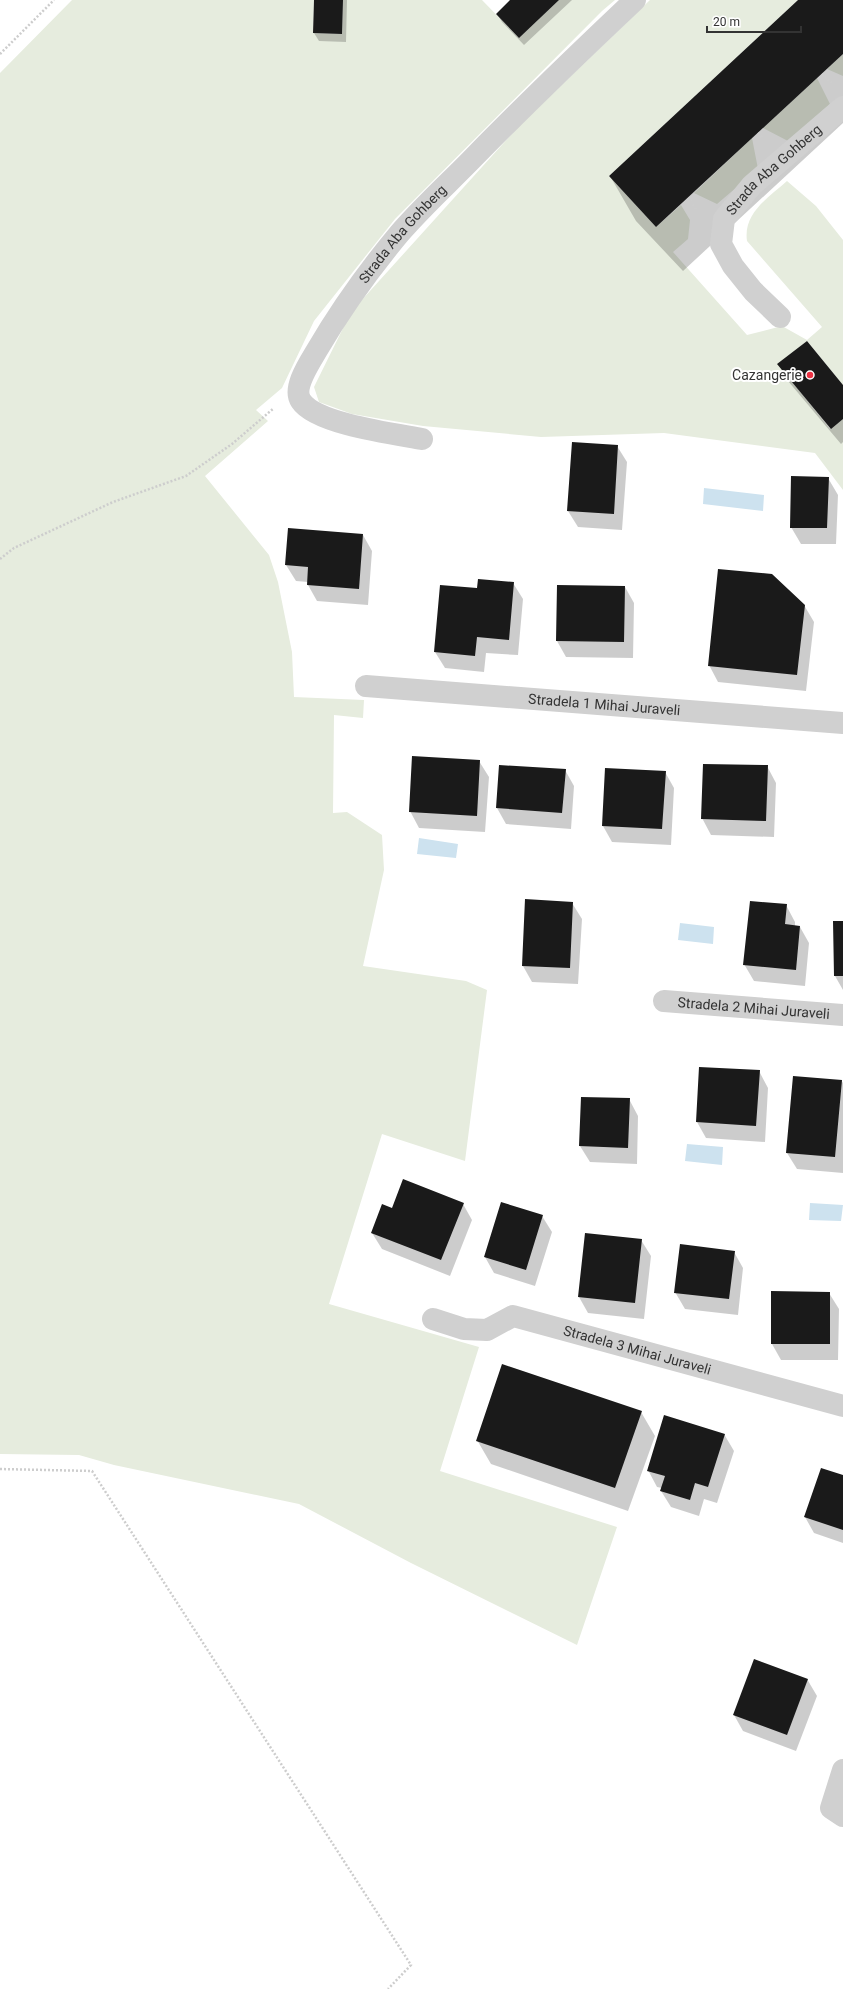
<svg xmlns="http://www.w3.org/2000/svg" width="843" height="1989" font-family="Roboto,sans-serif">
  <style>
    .green { fill: #e6ecde }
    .water { fill: #cde2ef }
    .shadow { fill: #0003 }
    .building { fill: #1a1a1a }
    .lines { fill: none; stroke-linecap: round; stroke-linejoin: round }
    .path { stroke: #cdcdcd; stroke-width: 2.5; stroke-dasharray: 2 2; stroke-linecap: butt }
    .minor { stroke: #d0d0d0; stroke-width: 22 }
    .poi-dot { fill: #ec3243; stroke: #fff; stroke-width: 1.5 }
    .labels { text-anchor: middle; stroke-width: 4; stroke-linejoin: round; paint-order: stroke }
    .street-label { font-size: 14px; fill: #333; stroke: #fff }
    .poi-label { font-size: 14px; fill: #333; stroke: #fff; text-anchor: end }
  </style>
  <rect width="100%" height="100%" fill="#fff"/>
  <path class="green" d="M72,0H314L313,33L342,34L343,0H482L519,38L559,0H615L602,11L395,219L314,321L282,388L256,410L268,421L205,476L269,555L278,582L292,652L294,697L364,700L363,718L334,715L333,813L347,812L382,835L384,870L363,966L466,981L487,990L465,1161L382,1134L329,1304L479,1347L440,1471L617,1527L577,1645L411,1563L299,1504L114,1465L79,1455L0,1454V73Z
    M650,0H798L609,176L656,227L681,205L690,220L688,239L673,252L747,335L782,326L807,340L822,327L747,241C743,213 768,198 787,181L816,206L843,240V385L807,341L778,364L830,429L843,419V490L815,453L664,433L541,437L423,426L352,414L319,402L314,387L351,312L519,126Z
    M843,54V76L827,69Z
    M817,78L830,104L788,141L763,128Z
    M752,138L758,169L717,204L694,193Z"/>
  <path class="water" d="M704,488L764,495L763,511L703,504Z
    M419,838L458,844L456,858L417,854Z
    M680,923L714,927L713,944L678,940Z
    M687,1144L723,1147L722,1165L685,1161Z
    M810,1203L843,1205L841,1221L809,1220Z"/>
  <path class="shadow" d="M315,0H347L346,42L319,41L314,33Z
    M512,0H572L524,45L502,22L497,14Z
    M800,0H843V123L683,271L636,221L610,176Z
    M779,365L843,387V442L841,444L788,381Z
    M617,446L627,462L622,530L578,527L568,511Z
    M828,478L838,495L836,544H801L791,527Z
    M363,535L372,551L368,605L317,601L308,585V582L296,581L286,565Z
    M513,583L523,599L518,655L486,653L484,672L445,668L435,652L441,586L478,589Z
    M625,587L634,603L633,658L566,657L557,641Z
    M804,605L814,622L806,691L718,682L709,665Z
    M479,761L489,777L485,832L419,828L410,811Z
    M500,766L565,770L574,786L571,829L506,824L497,808Z
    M767,766L776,783L774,837L711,835L702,818Z
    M606,769L665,772L674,788L671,845L612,842L603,826Z
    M572,903L582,919L578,984L532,982L523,966Z
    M786,905L795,922V926L800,927L809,943L805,986L754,981L744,964Z
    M843,922V990L835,976Z
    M700,1068L759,1071L768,1088L765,1142L706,1138L697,1122Z
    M841,1080L843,1083V1173L797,1169L787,1153Z
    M582,1098L629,1099L638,1116L637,1164L590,1162L580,1146Z
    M463,1204L472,1220L450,1276L382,1249L372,1233Z
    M542,1216L552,1232L535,1286L494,1273L485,1257Z
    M641,1240L651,1256L644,1319L588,1313L579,1297Z
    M734,1252L743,1268L738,1315L685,1309L675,1292Z
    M829,1293L839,1309L838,1360H781L772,1344Z
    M641,1412L655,1436L628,1511L491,1464L477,1440Z
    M724,1434L734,1451L717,1503L704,1499L699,1516L671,1507L661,1491L662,1488L657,1487L648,1470Z
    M843,1476V1543L814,1533L805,1517Z
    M807,1679L817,1696L796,1751L743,1731L734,1715Z"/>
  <path class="building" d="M314,0H343L342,34L313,33Z
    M510,0H559L519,38L496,14Z
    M798,0H843V54L656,227L609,176Z
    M807,341L843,385V419L831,429L777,364Z
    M572,442L618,445L614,514L567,511Z
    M791,476L829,477L827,528H790Z
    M288,528L363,534L359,589L307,585L308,567L285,565Z
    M718,569L772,574L805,605L797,675L708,666Z
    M478,579L514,582L509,640L477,637L475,656L434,652L440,585L477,588Z
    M557,585L625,586L624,642L556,641Z
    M412,756L480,760L477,816L409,812Z
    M703,764L768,765L766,821L701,819Z
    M499,765L566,769L562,813L496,808Z
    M605,768L666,771L662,829L602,826Z
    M525,899L573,902L570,968L522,966Z
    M750,901L787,904L785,924L800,926L796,970L743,965Z
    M833,921H843V976H834Z
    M699,1067L760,1070L756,1126L696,1122Z
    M793,1076L842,1080L835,1157L786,1153Z
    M581,1097L630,1098L628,1148L579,1146Z
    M403,1179L464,1203L441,1260L371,1233L382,1204L392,1208Z
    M501,1202L543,1215L526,1270L484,1257Z
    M585,1233L642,1239L635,1303L578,1297Z
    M680,1244L735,1251L729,1299L674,1293Z
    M771,1291L830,1292V1344H771Z
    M502,1364L642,1411L615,1488L476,1441Z
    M664,1415L725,1434L708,1487L695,1483L690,1500L660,1491L665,1476L647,1471Z
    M821,1468L843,1475V1530L804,1517Z
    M754,1659L808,1679L787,1735L733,1715Z"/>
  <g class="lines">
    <path class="path" d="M0,54L54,0
      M822,74L832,83
      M758,133L763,138
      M688,198L697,210
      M0,559L14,548L113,502L186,476L232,444L274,408
      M0,1469L92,1471L411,1965L388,1989"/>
    <g class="minor">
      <path id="s1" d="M780,317L753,291L733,266L721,244L724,219L752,185L843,107"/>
      <path id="s2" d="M422,439C395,434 316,424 301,401C292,388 310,362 317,350C341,309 369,270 399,234C423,206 451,181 476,155C528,102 581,51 635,0"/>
      <path id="s3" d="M366,686L843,723"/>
      <path id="s4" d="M664,1001L843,1015"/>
      <path id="s5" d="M433,1319L464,1329L487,1330L513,1316L843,1406"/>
      <path d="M843,1770L831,1808L843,1816"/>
    </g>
  </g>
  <circle class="poi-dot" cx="810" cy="375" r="4"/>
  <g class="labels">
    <g class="street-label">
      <text dy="5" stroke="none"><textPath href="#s1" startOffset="190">Strada Aba Gohberg</textPath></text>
      <text dy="5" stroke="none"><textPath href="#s2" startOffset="329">Strada Aba Gohberg</textPath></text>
      <text dy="5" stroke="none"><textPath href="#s3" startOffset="239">Stradela 1 Mihai Juraveli</textPath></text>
      <text dy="5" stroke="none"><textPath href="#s4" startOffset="90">Stradela 2 Mihai Juraveli</textPath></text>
      <text dy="5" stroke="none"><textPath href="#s5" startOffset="214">Stradela 3 Mihai Juraveli</textPath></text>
    </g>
    <g class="poi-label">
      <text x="802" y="380">Cazangerie</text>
    </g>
  </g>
  <path d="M707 26v6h94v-6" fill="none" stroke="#333333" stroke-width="2"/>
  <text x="713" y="26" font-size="12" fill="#333333" stroke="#ffffff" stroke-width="3" paint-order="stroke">20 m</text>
</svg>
